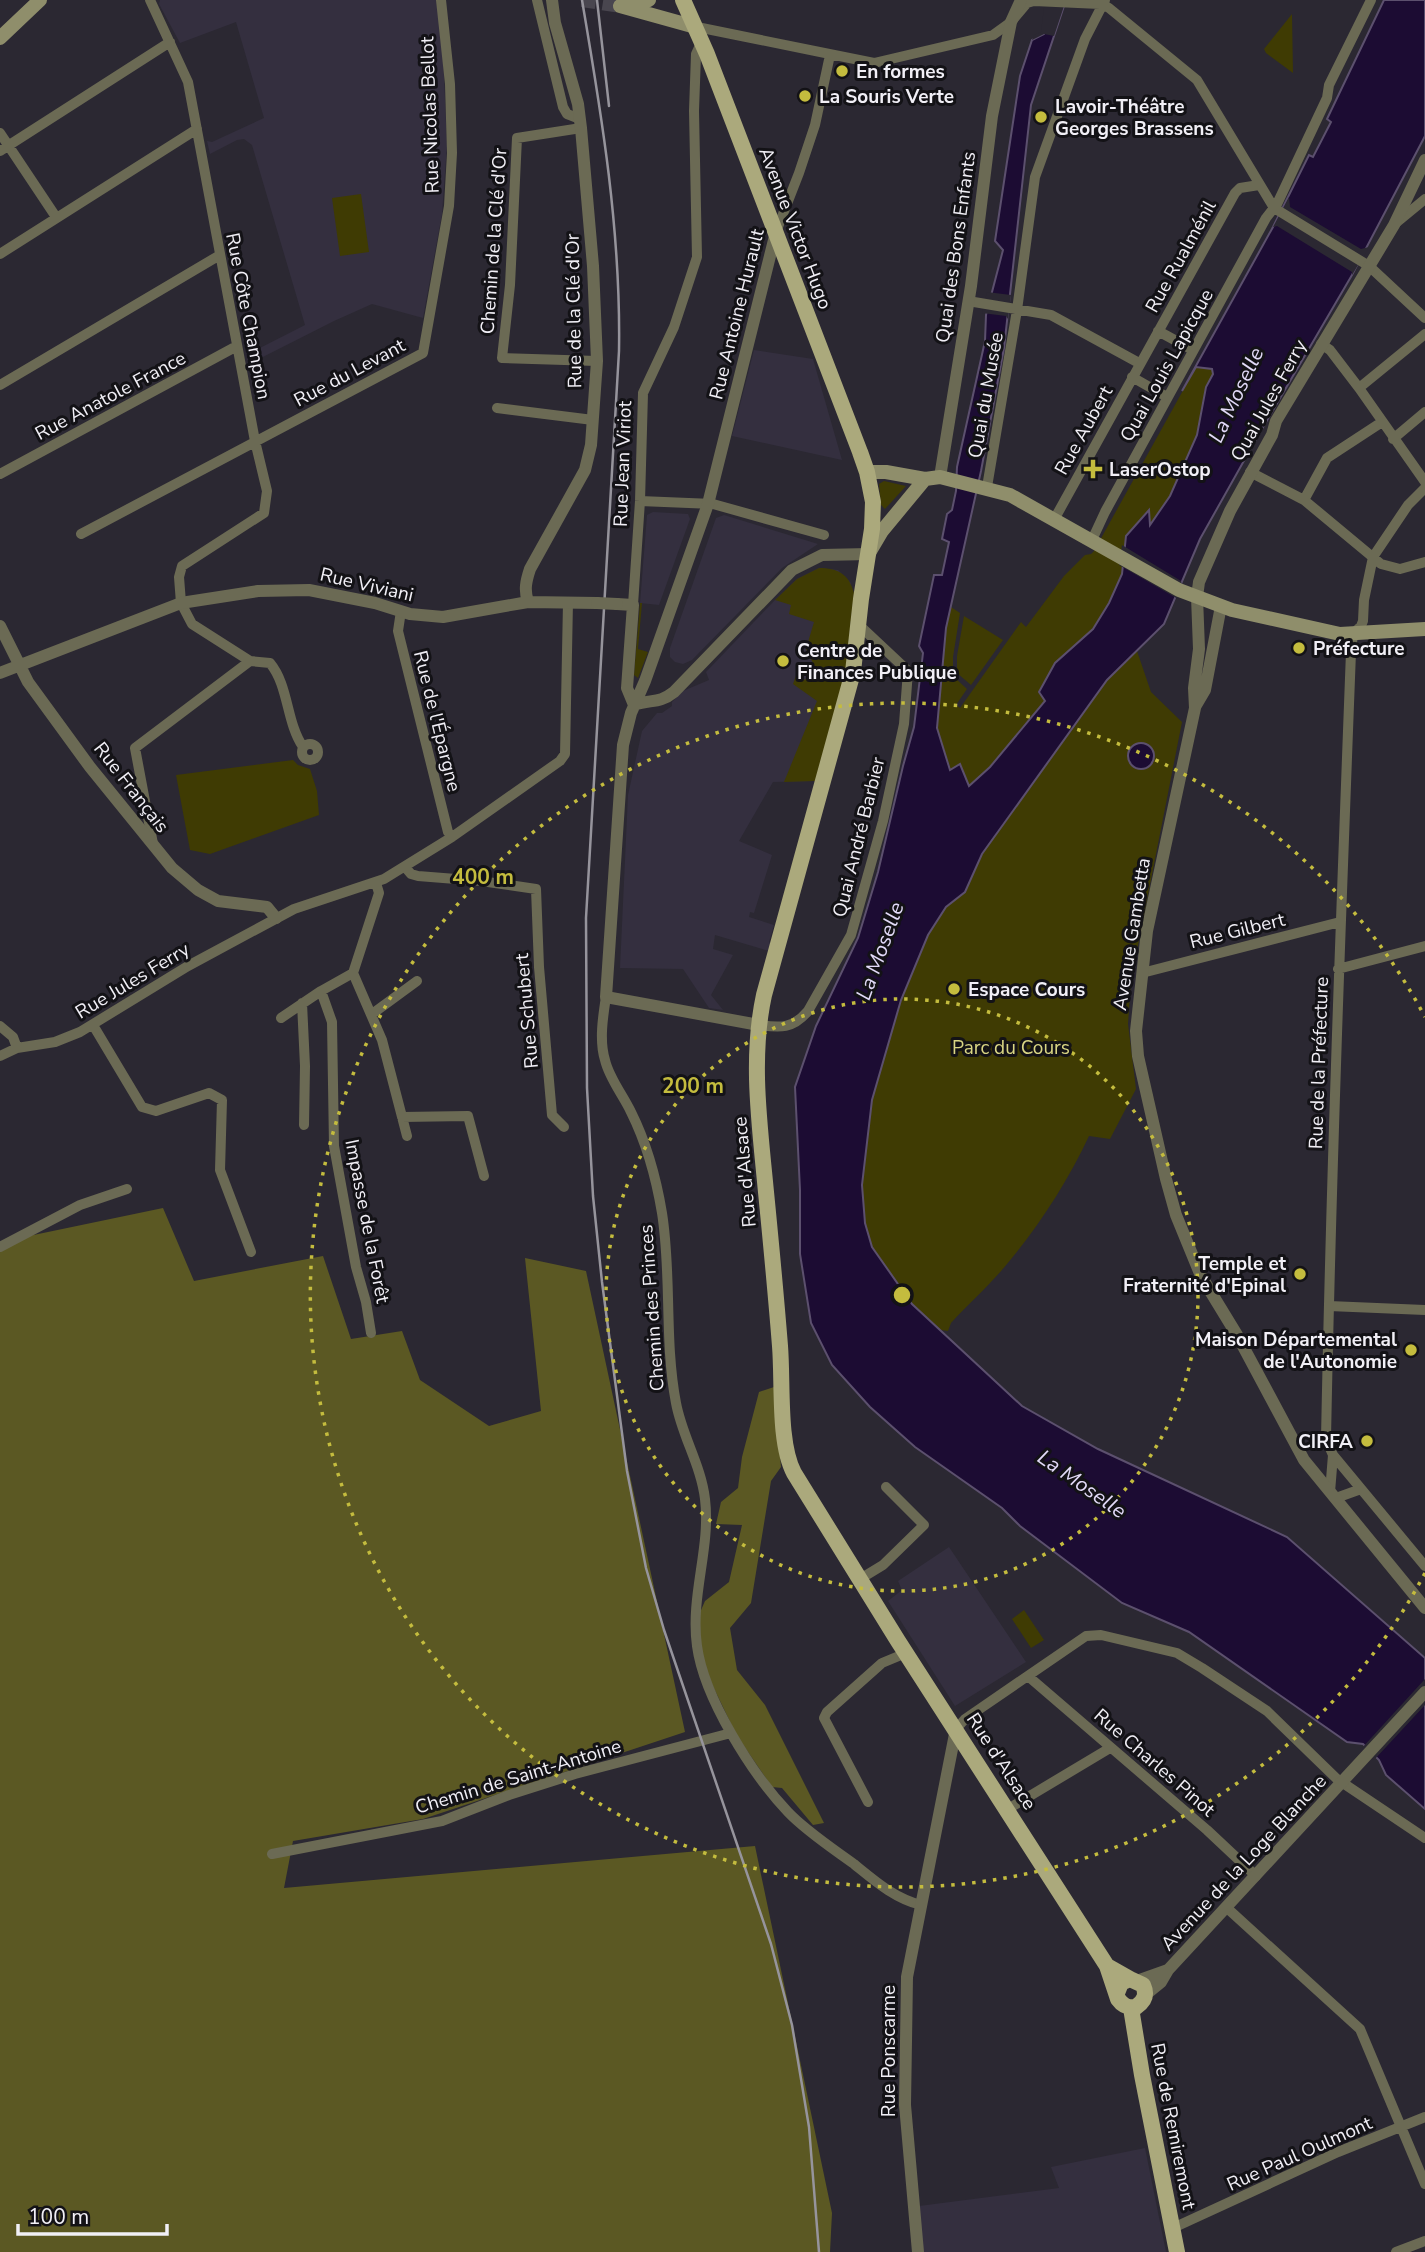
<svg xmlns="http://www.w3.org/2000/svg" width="1425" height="2252" font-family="'Nunito Sans',sans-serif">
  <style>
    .built { fill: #342f3f }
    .green { fill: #3f3b03 }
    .forest { fill: #5b5823 }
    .water { fill: #1c0c33; stroke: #5c506e; stroke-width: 2 }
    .pier { fill: #2b2832 }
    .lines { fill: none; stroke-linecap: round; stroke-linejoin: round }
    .secondary-tunnel { stroke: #49464f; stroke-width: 14; stroke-dasharray: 14 7; stroke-linecap: butt }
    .minor { stroke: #6b6a54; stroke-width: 10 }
    .tertiary { stroke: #6b6a54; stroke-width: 12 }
    .secondary { stroke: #8f8e6b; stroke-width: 14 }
    .primary { stroke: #aba97c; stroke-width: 16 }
    .rail { stroke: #96949c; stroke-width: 2.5 }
    .tertiary-bridge { stroke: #6b6a54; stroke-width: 12 }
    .ring { fill: none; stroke: #c4bc3e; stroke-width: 3.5; stroke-dasharray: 3.5 7 }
    .poi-dot { fill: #c4bc3e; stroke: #131216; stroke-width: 2.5 }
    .labels { text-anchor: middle; stroke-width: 6; stroke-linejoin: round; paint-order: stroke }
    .poi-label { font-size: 19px; font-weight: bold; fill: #f1eff6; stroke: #131216; text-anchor: start }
    .street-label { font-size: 19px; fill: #f1eff6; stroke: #131216 }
    .park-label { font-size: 19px; fill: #dad684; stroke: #131216 }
    .water-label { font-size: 21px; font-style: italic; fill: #e2daf8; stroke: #131216 }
    .centre { fill: #c4bc3e; stroke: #131216; stroke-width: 3.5 }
    .ring-label { font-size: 21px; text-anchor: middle; font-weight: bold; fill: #c4bc3e; stroke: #131216; stroke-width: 6; stroke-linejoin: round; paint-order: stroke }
  </style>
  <rect width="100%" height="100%" fill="#2b2832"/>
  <path class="built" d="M160,0H438L442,32L447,145L442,214L423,318L372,304L334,321L249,364L246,355L305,325L252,145L244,139L237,140L210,154L207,141L212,142L264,118L236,22L180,43L159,4Z
    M754,350L813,359L842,460L732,436Z
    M653,512L688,514L690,519L659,605L640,603L647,515Z
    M724,515L818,544L782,568L692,660L683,664L675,662L670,657V648L716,518Z
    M819,568L838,570L851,583L815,781L773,782L739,841L772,855L754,913L750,912L749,917L774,925L769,942L771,944L769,951L715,935L713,949L733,955L711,995L723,1010L709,1008L683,969L620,968L628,795L642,731L657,713H662L672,706V702L683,691L709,680L706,672L775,600L797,579Z
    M949,1547L1026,1662L955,1706L888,1601L902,1590L898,1581Z
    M1145,2148L1166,2252H923L919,2206L1059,2188L1051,2167Z"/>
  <path class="green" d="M1292,14L1293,73L1266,53L1264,49Z
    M361,194L369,252L340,256L332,198Z
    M1196,367L1212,368L1213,374L1206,387L1197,435L1170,496L1150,526L1148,511L1126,536L1122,574L1109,603L1093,629L1055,663L1045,701L990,767L969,787L959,765L951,770L937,728L946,628L951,607L960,613L953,657V676L967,689L956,705L960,708L1021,622L1026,627L1064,576L1085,555L1091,554L1094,551Z
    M884,481L906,486L885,509L881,505L879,484Z
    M819,568C838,568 849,574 854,593L845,674L815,781L784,782L817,701L793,684L797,673L802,681L818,673L806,649L814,622L789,614L791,605L775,600L797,579Z
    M640,603H642L638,649L648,652L638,678L634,675Z
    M964,616L1003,640L971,685L957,673V656Z
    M1137,651L1151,692L1182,722L1131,981L1128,1024L1136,1089L1110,1139L1089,1136C1068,1181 1039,1226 1007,1264C990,1285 969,1303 951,1323L948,1331L941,1330L912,1304L872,1247L865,1223L862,1185L872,1100L901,1000L928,935L946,907L965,892L982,854L1107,680Z
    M293,760L298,765L310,769L317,791L319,815L210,854L190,850L176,775Z
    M1024,1610L1044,1640L1031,1648L1012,1619Z"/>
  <path class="forest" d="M163,1208L194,1281L323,1256L351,1339L402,1331L420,1380L489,1426L541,1411L525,1258L586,1271L685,1732L423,1819L293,1841L284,1888L755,1846L832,2213L830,2252H0V1242Z
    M774,1387L781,1467L771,1481L751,1603L730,1628L737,1670L765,1705L824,1823L813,1825L782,1788L772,1787L737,1736L693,1645L692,1631L705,1601L729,1582L742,1525L716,1524L721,1502L738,1488L742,1457L759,1392Z"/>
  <path class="water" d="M1066,0L1031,105L1004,348L981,471L946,628L937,728L950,770L960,764L969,786L990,767L1045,701L1039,692L1055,663L1093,629L1109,603L1122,574L1126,536L1149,510L1150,525L1170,496L1197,435L1206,387L1213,374L1212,369L1196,367L1182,391L1273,227L1309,155L1313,157L1331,122L1327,119L1384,0H1425V136L1352,275L1259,434L1200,539L1164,624L1107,680L982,854L965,892L946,907L928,935L901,1000L872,1100L862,1185L865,1223L872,1247L912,1304L1022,1406L1098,1449L1287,1537L1425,1658V1809L1386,1775L1379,1760L1363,1744L1347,1742L1189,1632L1122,1603L1020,1526L1002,1508L915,1447L870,1407L832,1365L811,1323L800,1254V1190L795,1087L816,1026L858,938L878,872L903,766L914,727L923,653L919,646L934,575H942L949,542L942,539L947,514L952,510L956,491L957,467L985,341L986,315L1003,250L995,241L1020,76L1032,40L1044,34Z
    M1128 756a13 13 0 1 1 26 0a13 13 0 1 1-26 0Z"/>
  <path class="pier" d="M1045,0H1066L1054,36L1044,34L1032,40L1034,35L1041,32Z
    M1289,197L1290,207L1361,249L1369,247L1352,275V272L1277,226L1273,227Z
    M987,292L1011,295L1008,319L1006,316L982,313Z
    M1122,545L1181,581L1182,587L1178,599L1119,565Z
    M1425,1679V1705L1374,1760L1362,1748Z"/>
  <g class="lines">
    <path class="secondary-tunnel" d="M582,0L620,6"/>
    <path class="minor" d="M150,0L188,82L255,441L267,491L264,513L182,566L179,577L181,603L192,624L250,661L270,663C289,686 286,722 303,747
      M537,0L563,107L567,114L580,119
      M1095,0L1109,8L1197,80L1274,208L1369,266L1425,318
      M692,26L874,63L993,35L1011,22L1027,3L1034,1L1100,4
      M581,128L517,138L510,285L502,358L597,361
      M0,133L56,217
      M0,151L170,42
      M1396,223L1425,199
      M776,232L799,173L815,125L830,55
      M0,254L197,129
      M968,301L1051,315L1139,363
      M1158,331L1193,350
      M1321,344L1330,350L1359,388L1425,482
      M1132,377L1167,397
      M0,385L220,255
      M1359,388L1425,334
      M497,408L593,420
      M1393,439L1425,412
      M1250,472L1304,500L1381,564L1400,569L1425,562
      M0,474L237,346
      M987,487L1017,310L1035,177L1085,39L1105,0
      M1304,500L1327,458L1382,422
      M640,501L713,504L824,535
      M1055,518L1235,193L1240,188L1259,185
      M81,534L423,353L449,206L452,153L450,84L441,0
      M1092,540L1105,512L1266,218L1277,204L1327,98L1329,85L1371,0
      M633,605L640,501L643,393L674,327L697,257L694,111L696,54L701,43
      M401,611L398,631L448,832L452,837
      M302 752a8 8 0 1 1 16 0a8 8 0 1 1-16 0Z
      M153,844L135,748L250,661
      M405,867L411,874L418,876L481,881L536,889L539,967L552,1115L564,1127
      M376,883L379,893L353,973L382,1040L407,1136
      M1338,969L1425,946
      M1142,973L1340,922
      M321,991L332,1022L334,1146L356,1267L366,1302L371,1333
      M606,997C603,1016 599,1041 605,1060C609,1078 623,1095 631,1112C647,1144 656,1177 662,1213C672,1276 664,1340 676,1403C682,1436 701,1465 705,1499C711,1548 690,1596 697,1646C704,1698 752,1774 788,1812C806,1831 832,1848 854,1864C875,1881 894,1898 921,1905
      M302,1003L305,1066L304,1125
      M372,1014L417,981
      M281,1018L321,991L353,973
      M93,1025L142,1107L156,1111L209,1093L222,1100L220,1170L251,1252
      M759,1025C780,1028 793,1029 808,1011L851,935L883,821L904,724L908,671L860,626
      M0,1026L13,1037L17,1048
      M0,1056L17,1048L55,1042L80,1032L188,966L294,909L384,879L452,837L560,761L565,754L568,602
      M402,1117L468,1116L484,1176
      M0,1247L80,1205L127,1189
      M1329,1306L1425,1310
      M1333,1455L1425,1566
      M1330,1492L1333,1455L1326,1439C1331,1177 1341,914 1351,652L1353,634L1361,626L1363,621L1364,600L1373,557L1408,505L1425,488
      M1336,1498L1361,1489
      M860,1579L883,1565L924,1525L886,1487
      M1029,1677L1207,1830L1256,1876
      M956,1729L965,1719L1086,1636L1101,1635L1177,1653L1202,1668L1267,1711L1337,1779L1425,1838
      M868,1802L824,1718L827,1712L882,1663L906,1653
      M1008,1809L1110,1748
      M272,1854L442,1821L509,1795L575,1774L731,1733
      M1227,1908L1360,2029L1425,2184
      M1173,2228L1338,2152L1425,2117
      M1396,2252L1425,2241"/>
    <path class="tertiary" d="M1425,160L1394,225L1276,421L1272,435L1230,511L1199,582L1197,597L1199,649L1194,688L1195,708L1147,931L1136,1031L1138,1056L1166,1179L1176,1215L1201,1276L1237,1335L1304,1460L1425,1608
      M940,477L971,286L992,116L1011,22L1021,0
      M528,602C524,590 526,581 530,569L585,470L591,445L597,361L593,266L581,128L578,104L555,23L552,0
      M617,604L633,605L627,688L634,705
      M0,626L28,682L90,767L172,868L198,890L218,901L267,907L276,918
      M0,673L181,603L258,591L309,590L375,603L410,614L443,617L528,602L597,603
      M634,705C651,699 659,704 674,692L792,570L822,555L869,554
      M1195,707L1205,690L1221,606
      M759,1025L606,997L623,745L631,713L645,681L708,504L776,232
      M1137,1981L1168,1970
      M1145,1995L1161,1982L1168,1970L1425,1692
      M918,2252L905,2105L907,1977L956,1729"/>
    <path class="secondary" d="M620,6L692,26
      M625,7L649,0
      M0,38L40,0
      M867,472H886L925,479L940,477L1010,495L1179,590L1232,610L1340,634L1425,629
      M869,553L882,531L925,479"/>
    <path class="primary" d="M683,0L707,54L860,452L867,472L873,502L872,529L861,599L853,672L764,995C750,1059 760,1127 766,1192C771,1243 776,1295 780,1346C783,1382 778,1443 794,1473L898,1641L1107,1966
      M1117,1993L1121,1983L1130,1979L1143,1985C1147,1994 1145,2001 1136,2007C1128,2008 1123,2006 1118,1999L1107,1966L1130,1979
      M1131,2008L1142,2075L1177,2252"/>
    <path class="rail" d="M582,0C602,117 621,232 619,351L586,918L587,1088L593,1196L602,1282L627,1471L646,1568L664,1630L771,1944L792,2025L809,2127L819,2252
      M597,0L609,106"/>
    <path class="tertiary-bridge" d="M597,603L617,604"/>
  </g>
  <g class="ring">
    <circle cx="902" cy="1295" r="296"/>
    <path d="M1425 1573A592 592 0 1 1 1425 1017"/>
  </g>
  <g class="poi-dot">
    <circle cx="842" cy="71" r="7"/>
    <circle cx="805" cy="96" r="7"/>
    <circle cx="1041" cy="117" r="7"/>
    <path d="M1089.5 458.5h7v7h7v7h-7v7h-7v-7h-7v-7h7z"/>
    <circle cx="1299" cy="648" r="7"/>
    <circle cx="783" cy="661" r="7"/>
    <circle cx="954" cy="989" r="7"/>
    <circle cx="1300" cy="1274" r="7"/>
    <circle cx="1411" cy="1350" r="7"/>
    <circle cx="1367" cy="1441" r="7"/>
  </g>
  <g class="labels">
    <g class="poi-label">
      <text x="856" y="78">En formes</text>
      <text x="819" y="103">La Souris Verte</text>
      <text x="1055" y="113">Lavoir-Théâtre<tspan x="1055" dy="22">Georges Brassens</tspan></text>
      <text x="1109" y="476">LaserOstop</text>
      <text x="1313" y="655">Préfecture</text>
      <text x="797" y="657">Centre de<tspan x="797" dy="22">Finances Publique</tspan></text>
      <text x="968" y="996">Espace Cours</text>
      <text x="1286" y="1270" text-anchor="end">Temple et<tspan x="1286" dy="22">Fraternité d'Epinal</tspan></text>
      <text x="1397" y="1346" text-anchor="end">Maison Départemental<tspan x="1397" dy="22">de l'Autonomie</tspan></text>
      <text x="1353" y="1448" text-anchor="end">CIRFA</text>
    </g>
    <g class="street-label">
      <text transform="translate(429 115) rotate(-92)" y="7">Rue Nicolas Bellot</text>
      <text transform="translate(796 228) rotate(69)" y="7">Avenue Victor Hugo</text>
      <text transform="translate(493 241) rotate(-86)" y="7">Chemin de la Clé d'Or</text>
      <text transform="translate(955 247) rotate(-82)" y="7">Quai des Bons Enfants</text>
      <text transform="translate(1180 256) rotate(-61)" y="7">Rue Rualménil</text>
      <text transform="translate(573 311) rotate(-91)" y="7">Rue de la Clé d'Or</text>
      <text transform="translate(736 314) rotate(-76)" y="7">Rue Antoine Hurault</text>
      <text transform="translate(249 316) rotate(79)" y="7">Rue Côte Champion</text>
      <text transform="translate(1166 365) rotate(-61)" y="7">Quai Louis Lapicque</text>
      <text transform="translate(349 372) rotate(-28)" y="7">Rue du Levant</text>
      <text transform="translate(110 395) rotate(-28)" y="7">Rue Anatole France</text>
      <text transform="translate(985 395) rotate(-80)" y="7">Quai du Musée</text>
      <text transform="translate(1268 400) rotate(-61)" y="7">Quai Jules Ferry</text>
      <text transform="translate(1083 430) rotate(-61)" y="7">Rue Aubert</text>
      <text transform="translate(622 464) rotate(-88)" y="7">Rue Jean Viriot</text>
      <text transform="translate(367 584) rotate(13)" y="7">Rue Viviani</text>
      <text transform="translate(438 721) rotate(76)" y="7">Rue de l'Épargne</text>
      <text transform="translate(132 787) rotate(52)" y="7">Rue Français</text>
      <text transform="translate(858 837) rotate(-76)" y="7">Quai André Barbier</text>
      <text transform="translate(1237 930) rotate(-14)" y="7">Rue Gilbert</text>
      <text transform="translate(1131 934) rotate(-81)" y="7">Avenue Gambetta</text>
      <text transform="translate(132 980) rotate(-31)" y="7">Rue Jules Ferry</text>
      <text transform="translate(526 1011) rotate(-95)" y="7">Rue Schubert</text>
      <text transform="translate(1318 1063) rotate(-88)" y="7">Rue de la Préfecture</text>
      <text transform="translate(744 1172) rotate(-95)" y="7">Rue d'Alsace</text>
      <text transform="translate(368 1221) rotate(79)" y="7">Impasse de la Forêt</text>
      <text transform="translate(651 1308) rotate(-94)" y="7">Chemin des Princes</text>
      <text transform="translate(1002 1761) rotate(57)" y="7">Rue d'Alsace</text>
      <text transform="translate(1155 1762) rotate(41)" y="7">Rue Charles Pinot</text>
      <text transform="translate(518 1776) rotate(-17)" y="7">Chemin de Saint-Antoine</text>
      <text transform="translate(1243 1862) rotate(-47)" y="7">Avenue de la Loge Blanche</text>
      <text transform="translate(888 2051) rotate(-90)" y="7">Rue Ponscarme</text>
      <text transform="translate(1174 2126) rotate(79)" y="7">Rue de Remiremont</text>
      <text transform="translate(1299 2153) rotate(-24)" y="7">Rue Paul Oulmont</text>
    </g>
    <g class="park-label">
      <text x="1011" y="1054">Parc du Cours</text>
    </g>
    <g class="water-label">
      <text transform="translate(1236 395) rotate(-65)" y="7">La Moselle</text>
      <text transform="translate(880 951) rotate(-70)" y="7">La Moselle</text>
      <text transform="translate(1082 1484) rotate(35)" y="7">La Moselle</text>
    </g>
  </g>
  <circle cx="902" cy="1295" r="10" class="centre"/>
  <g class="ring-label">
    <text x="483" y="884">400 m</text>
    <text x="693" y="1093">200 m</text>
  </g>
  <path d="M18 2224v10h149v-10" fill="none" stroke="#f1eff6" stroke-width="3.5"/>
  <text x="28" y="2224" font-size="21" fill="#f1eff6" stroke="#131216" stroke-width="5" paint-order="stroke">100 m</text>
</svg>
